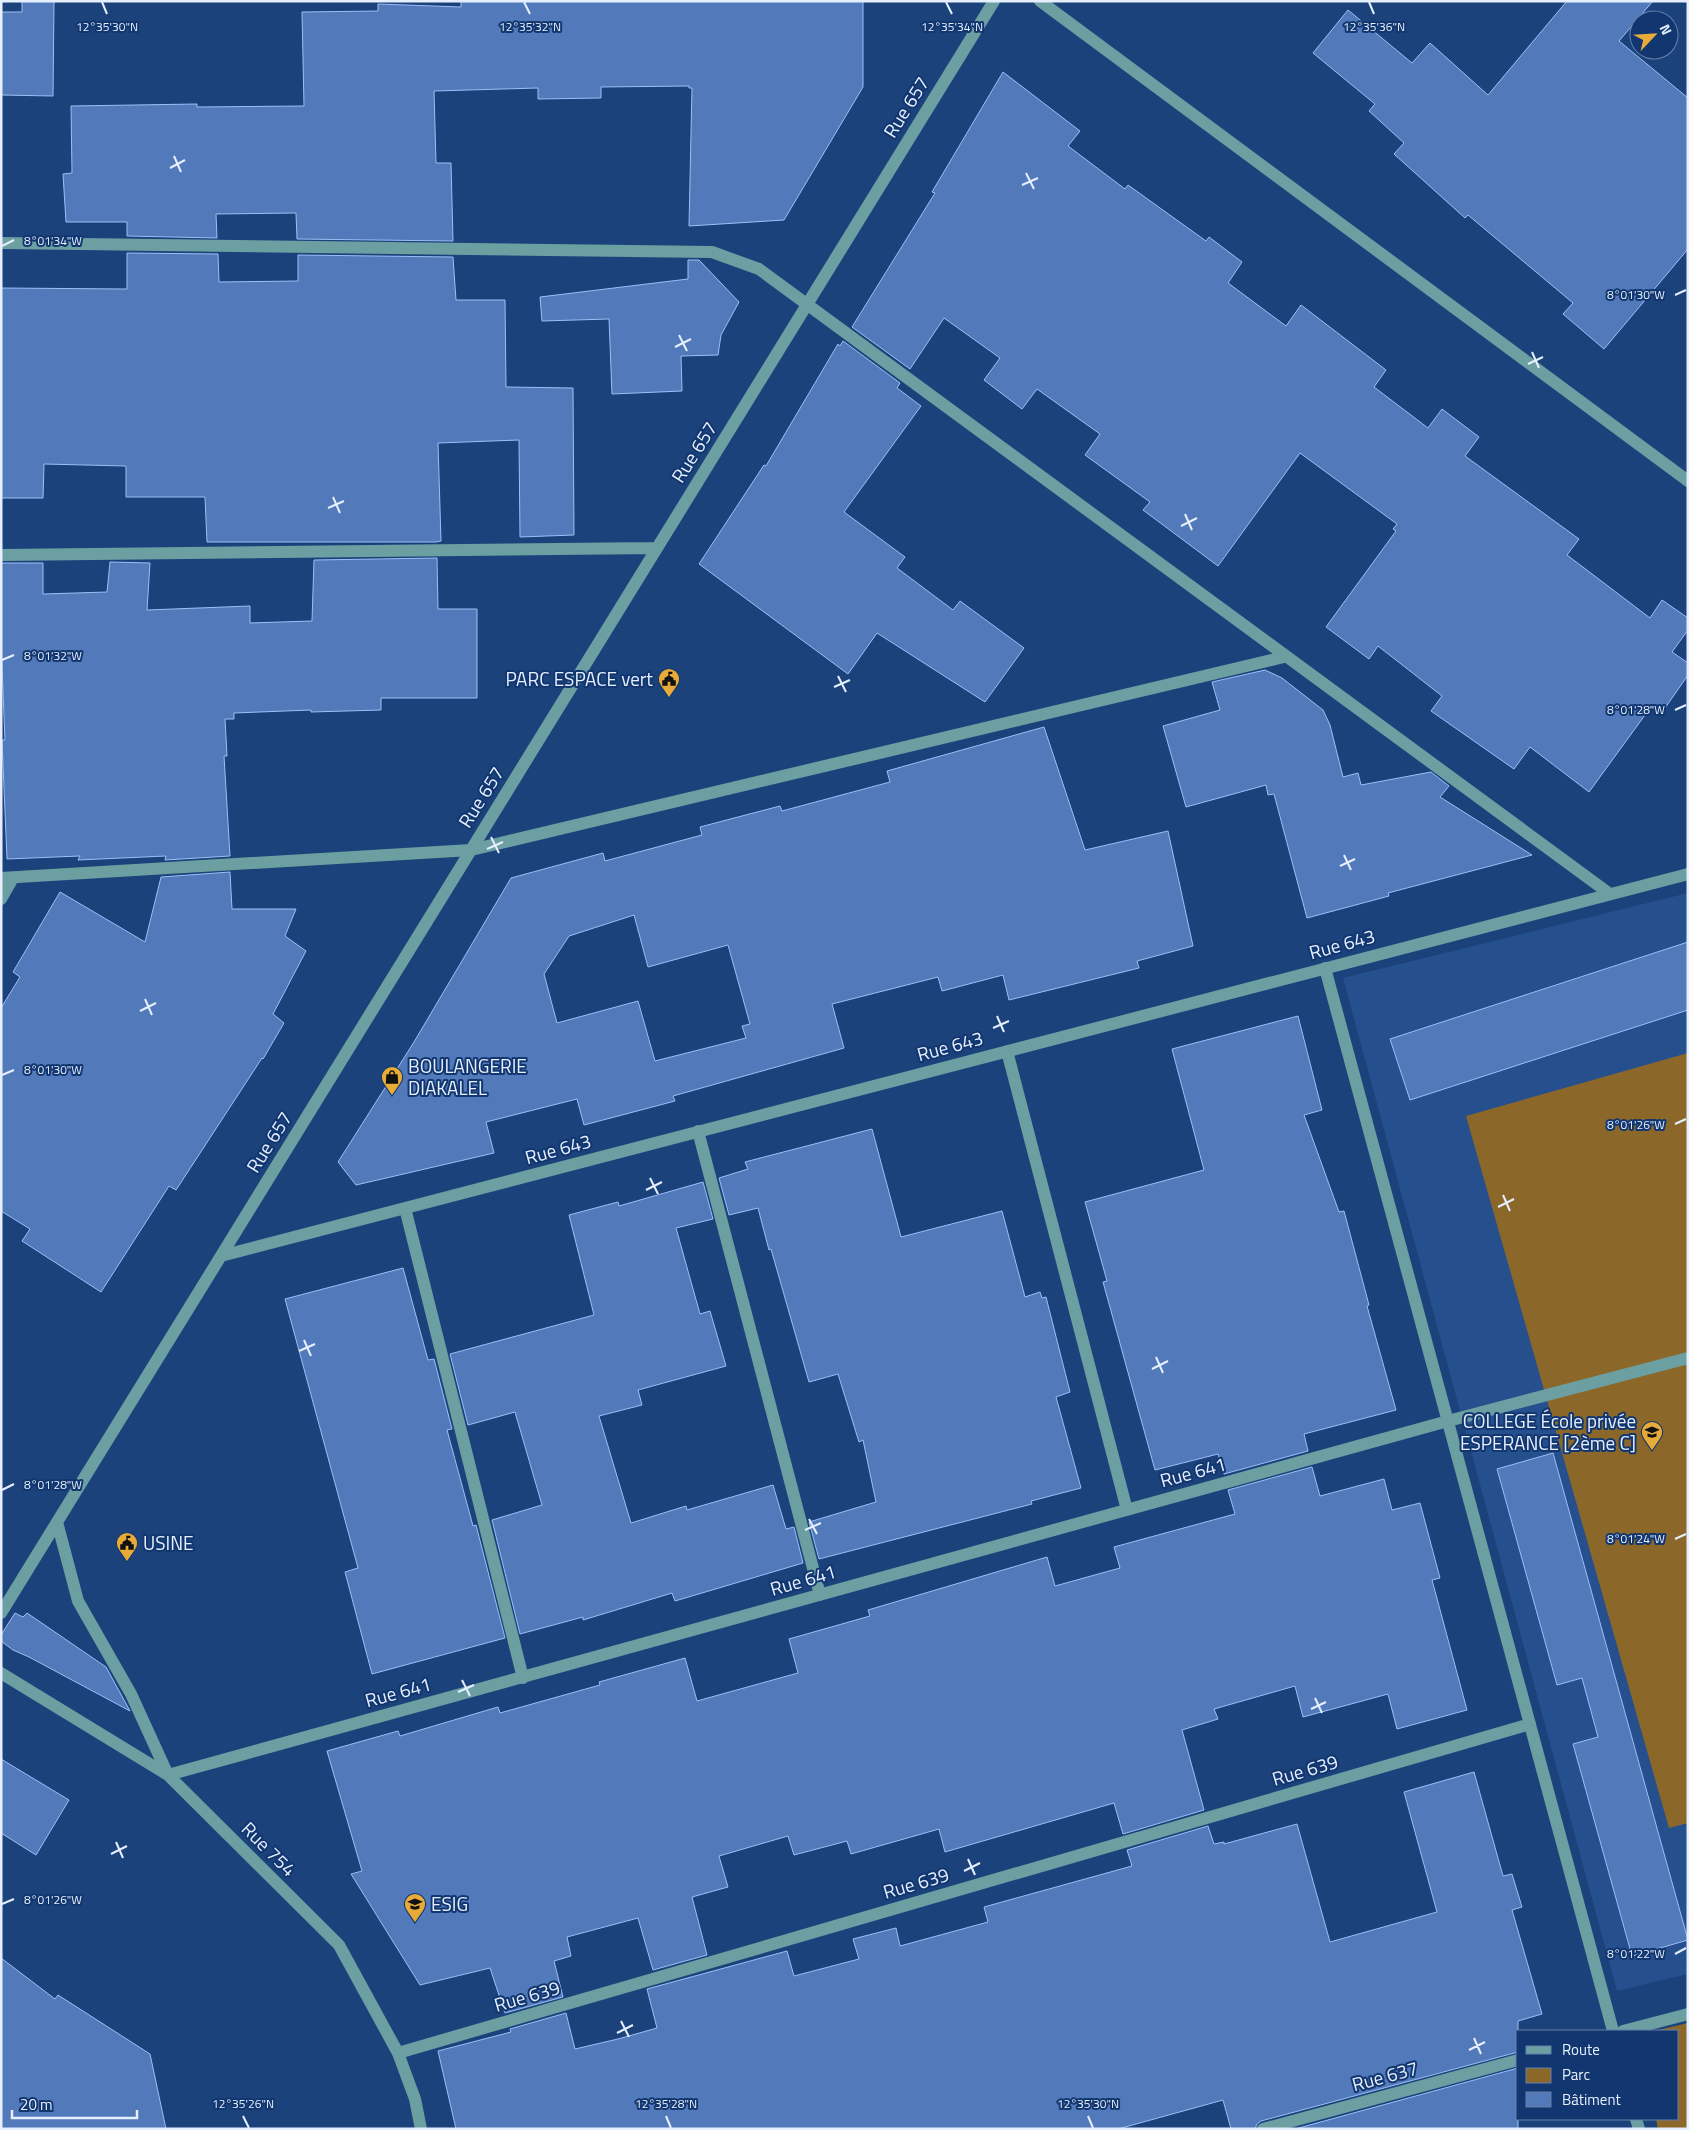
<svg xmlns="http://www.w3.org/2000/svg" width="1689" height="2130" font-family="'Titillium Web',sans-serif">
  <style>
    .built { fill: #264f8e }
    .green { fill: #8b682a }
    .building { fill: #527aba; stroke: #9cbff5; fill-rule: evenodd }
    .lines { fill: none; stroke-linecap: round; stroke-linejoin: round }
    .minor { stroke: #6c9fa1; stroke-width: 12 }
    .ticks { fill: none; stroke: #e6effd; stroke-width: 2 }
    .labels { text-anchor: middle; stroke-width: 4; stroke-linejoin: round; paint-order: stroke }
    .street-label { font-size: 19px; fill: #e6effd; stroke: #113670 }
    .poi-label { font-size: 19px; fill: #e6effd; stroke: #113670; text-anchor: start }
    .ticks-label { font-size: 12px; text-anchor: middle; fill: #e6effd; stroke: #113670; stroke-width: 4; stroke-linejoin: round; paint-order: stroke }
  </style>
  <rect width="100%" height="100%" fill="#1c427c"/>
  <path class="built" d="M1688,893V1974L1617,1991L1343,978Z"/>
  <path class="green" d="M1688,1053V1823L1669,1828L1466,1116Z
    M1688,2023V2129H1658L1656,2119H1678V2031H1654Z"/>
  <path class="building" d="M22,1H54L53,96L1,95V12H22Z
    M461,1H863V87L784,220L689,226L692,88H689V86L601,87V98L538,99V88L434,91L436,163H451L453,241L297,239L296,213L216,214L217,238L127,236V222H66L63,174L72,173L71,106L197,104V107L304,106L302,12L378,11V4L461,7Z
    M1567,1H1653L1619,41L1688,98V249L1604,349L1563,314L1573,303L1468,215L1465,218L1394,154L1404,143L1369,111L1375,104L1313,53L1348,10L1412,63L1430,43L1488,95Z
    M1003,72L1080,131L1068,146L1125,189L1128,185L1206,241L1209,237L1242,262L1228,283L1286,326L1301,305L1386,370L1374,387L1428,428L1442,409L1479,437L1465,456L1579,539L1567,555L1650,618L1662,600L1688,618V630L1672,652L1688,663V675L1663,711L1653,704L1589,792L1530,747L1514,769L1431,711L1442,696L1378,646L1369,659L1326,627L1396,531L1393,529L1397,524L1300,453L1218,566L1143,510L1150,502L1085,455L1100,434L1037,389L1022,409L984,380L1000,358L944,318L910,369L852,327L935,193L932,192Z
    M127,253L218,254L219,282L298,281V255L453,257L456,300H505L506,387L573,388L574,535L520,537L519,440L438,443L441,541L436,542H207L205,497H126V466L44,464L43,498H1V288L127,289Z
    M688,260H699L739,302L721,335L718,355L681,356L682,391L612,394L609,319L542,321L540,297L688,279Z
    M843,341L900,383L897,388L921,406L844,512L905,557L897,568L953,610L960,601L1024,648L985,702L877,633L848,674L699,564L764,465L766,466L838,344L840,346Z
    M437,558L438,609H477V698H381V710L311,712V710L234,713V719H225L227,756H224L230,856L165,860L166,856L78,860L80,856L7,859L2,740H5L1,642V563H43V594L107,592L110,562L150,563L147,610L250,606V623L312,621L314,560Z
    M1265,670L1282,678L1323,710L1330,725L1343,777L1358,773L1361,785L1431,772L1449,786L1440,797L1532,855L1388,893L1389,896L1307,918L1274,794L1268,795L1266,785L1186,807L1163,726L1220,710L1212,682Z
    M1044,727L1085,850L1168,831L1193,946L1137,961L1139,968L1009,1000L1003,975L942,991L938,977L832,1004L844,1048L673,1096L675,1101L584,1125L577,1099L486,1122L494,1153L356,1185L338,1162L414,1042L511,878L603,853L605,861L702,835L700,827L780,806L782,811L890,782L887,771ZM634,915L648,967L728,945L750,1024L742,1026L746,1038L655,1061L638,1001L557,1023L544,974L569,936Z
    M230,872L232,909H296L285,936L306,951L273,1014L284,1023L263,1059L262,1058L176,1190L169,1186L101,1292L22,1241L30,1229L1,1211V1008L20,977L13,972L60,892L145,942L161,877Z
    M1688,942V1010L1410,1100L1390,1039Z
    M1298,1016L1322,1110L1304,1115L1339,1212L1344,1211L1369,1305L1367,1306L1396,1410L1304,1434L1308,1451L1224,1474L1218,1454L1155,1470L1103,1282L1107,1281L1085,1202L1204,1170L1172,1049Z
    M872,1129L901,1237L1002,1211L1025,1297L1040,1292L1042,1298L1046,1297L1070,1392L1056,1397L1081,1488L1031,1501L1032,1504L819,1559L809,1522L876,1502L863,1440L859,1442L838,1374L809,1382L771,1249L769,1250L758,1208L729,1215L719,1178L748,1169L745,1162Z
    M703,1182L713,1219L676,1228L700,1314L710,1311L726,1366L638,1390L642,1405L599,1416L631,1523L686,1506L687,1510L773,1485L786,1529L794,1527L803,1563L675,1601L672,1593L583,1620V1617L520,1634L492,1520L542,1505L515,1412L468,1425L450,1354L594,1315L569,1215L618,1202L619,1206Z
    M403,1268L428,1360L434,1359L452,1429L447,1430L473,1526L476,1525L505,1638L372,1674L345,1572L358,1568L285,1299Z
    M1553,1453L1688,1940L1632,1956L1573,1744L1598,1737L1582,1678L1557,1685L1497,1469Z
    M1312,1467L1320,1496L1384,1479L1392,1510L1420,1503L1440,1578L1432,1580L1467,1710L1397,1729L1388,1694L1303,1717L1295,1686L1214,1709L1218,1719L1182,1730L1204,1810L1123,1834L1114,1803L945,1852L939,1829L851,1854L847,1841L794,1855L788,1836L719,1856L728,1887L692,1897L707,1955L653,1970L638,1918L567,1937L571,1956L554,1961L563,1997L505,2013L490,1968L420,1985L351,1874L362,1871L327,1751L398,1731L400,1736L498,1707L500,1713L600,1685L599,1682L685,1658L697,1701L798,1673L789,1639L870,1616L868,1610L1047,1557L1055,1586L1120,1568L1114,1547L1235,1514L1228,1490Z
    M15,1613L23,1617L27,1613L106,1667L130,1711L29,1657L13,1650L1,1641V1635Z
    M1,1759L69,1800L36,1855L1,1833Z
    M1474,1772L1503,1876L1512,1874L1522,1907L1512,1910L1542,2014L1518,2021V2052L1261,2121L1257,2124L1255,2129H1231L1223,2100L1118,2129H456L438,2051L511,2032L510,2029L566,2013L575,2049L618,2039L657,2028L647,1989L787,1951L794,1976L859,1959L853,1939L896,1928L900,1946L988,1922L984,1907L1132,1866L1127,1850L1208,1826L1214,1844L1224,1842V1844L1297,1824L1330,1942L1437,1912L1404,1792Z
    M1,1958L55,1999L58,1995L150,2054L166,2129H1Z
    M1518,2068V2129H1295Z"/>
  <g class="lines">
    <path class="minor" d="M1040,1L1688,481
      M1,243L712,252L759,269L1610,894
      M1,555L656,548
      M1,878L471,850L1284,657
      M1,899L13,878
      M1325,968L1613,2031
      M1007,1051L1127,1510
      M698,1131L820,1595
      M405,1208L523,1678
      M221,1256L1688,874
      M57,1522L78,1601L131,1694L168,1775L1448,1421L1688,1358
      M1,1613L994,1
      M1,1673L168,1775L339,1945L398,2053L415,2099L421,2129
      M1623,2031L1688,2014
      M398,2053L1530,1724
      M1636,2119L1639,2129
      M1263,2129L1518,2060"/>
  </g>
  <path class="ticks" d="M102,2L107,14M524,2L530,14M946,2L952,14M1369,2L1374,14M174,156L181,172M170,168L185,160M1026,173L1034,189M1022,185L1038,178M2,246L14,240M1675,295L1686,290M679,335L687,351M675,347L691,339M1532,352L1539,368M1528,364L1543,357M333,497L340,513M328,508L344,501M1185,514L1192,530M1181,526L1197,518M2,660L14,655M838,676L846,692M834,687L850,680M1675,710L1686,705M491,837L499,853M487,849L503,842M1344,855L1351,870M1340,866L1355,859M145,999L152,1015M140,1011L156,1003M997,1016L1004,1032M993,1028L1009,1021M2,1075L14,1070M1675,1124L1686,1119M650,1178L658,1194M646,1190L662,1182M1503,1195L1510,1211M1498,1207L1514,1199M304,1340L311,1356M299,1351L315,1344M1156,1357L1163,1373M1152,1369L1168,1361M2,1490L14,1484M809,1519L817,1534M805,1530L821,1523M1675,1539L1686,1534M462,1680L470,1696M458,1692L474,1685M1315,1698L1322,1713M1311,1709L1326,1702M116,1842L123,1858M111,1854L127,1846M968,1859L975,1875M964,1871L980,1863M2,1904L14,1899M1675,1954L1686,1948M621,2021L629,2037M617,2033L633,2025M1474,2038L1481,2054M1469,2050L1485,2042M243,2116L249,2128M666,2116L671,2128M1088,2116L1093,2128"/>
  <defs>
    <g id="civic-pin" transform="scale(1.125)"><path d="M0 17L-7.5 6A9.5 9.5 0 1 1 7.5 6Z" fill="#e8ab37" stroke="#113670"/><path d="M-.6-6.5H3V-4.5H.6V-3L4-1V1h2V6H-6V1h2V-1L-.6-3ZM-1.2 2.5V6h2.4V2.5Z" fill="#111"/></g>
    <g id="shop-pin" transform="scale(1.125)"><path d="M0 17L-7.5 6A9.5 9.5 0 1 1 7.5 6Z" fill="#e8ab37" stroke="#113670"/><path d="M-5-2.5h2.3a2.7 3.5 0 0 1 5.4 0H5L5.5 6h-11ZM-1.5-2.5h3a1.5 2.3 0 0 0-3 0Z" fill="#111"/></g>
    <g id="school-pin" transform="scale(1.125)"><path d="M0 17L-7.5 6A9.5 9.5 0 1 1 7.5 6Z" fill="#e8ab37" stroke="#113670"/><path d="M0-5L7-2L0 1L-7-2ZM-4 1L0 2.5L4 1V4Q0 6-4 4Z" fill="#111"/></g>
    <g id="university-pin" transform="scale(1.125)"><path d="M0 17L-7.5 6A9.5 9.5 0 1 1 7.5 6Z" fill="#e8ab37" stroke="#113670"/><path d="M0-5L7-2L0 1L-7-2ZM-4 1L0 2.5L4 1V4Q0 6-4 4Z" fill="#111"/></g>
  </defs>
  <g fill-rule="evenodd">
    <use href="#civic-pin" x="669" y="679"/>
    <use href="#shop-pin" x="392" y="1077"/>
    <use href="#school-pin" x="1652" y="1432"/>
    <use href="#civic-pin" x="127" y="1543"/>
    <use href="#university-pin" x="415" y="1904"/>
  </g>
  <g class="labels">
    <g class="street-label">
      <text transform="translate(906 107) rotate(-58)" y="7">Rue 657</text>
      <text transform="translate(694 452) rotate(-58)" y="7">Rue 657</text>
      <text transform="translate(481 797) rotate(-58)" y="7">Rue 657</text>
      <text transform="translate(1342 944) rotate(-15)" y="7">Rue 643</text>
      <text transform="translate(950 1046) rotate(-15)" y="7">Rue 643</text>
      <text transform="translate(269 1142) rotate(-58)" y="7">Rue 657</text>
      <text transform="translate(558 1149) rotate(-15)" y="7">Rue 643</text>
      <text transform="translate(1193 1472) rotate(-15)" y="7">Rue 641</text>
      <text transform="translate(803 1580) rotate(-16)" y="7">Rue 641</text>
      <text transform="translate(398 1692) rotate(-15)" y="7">Rue 641</text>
      <text transform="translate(1305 1770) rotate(-16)" y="7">Rue 639</text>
      <text transform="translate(269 1849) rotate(45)" y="7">Rue 754</text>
      <text transform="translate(916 1883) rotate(-16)" y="7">Rue 639</text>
      <text transform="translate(527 1996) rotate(-16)" y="7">Rue 639</text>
      <text transform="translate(1385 2076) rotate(-15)" y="7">Rue 637</text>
    </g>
    <g class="poi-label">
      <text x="653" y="686" text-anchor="end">PARC ESPACE vert</text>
      <text x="408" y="1073">BOULANGERIE<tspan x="408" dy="22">DIAKALEL</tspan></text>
      <text x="1636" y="1428" text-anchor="end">COLLEGE École privée<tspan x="1636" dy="22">ESPERANCE [2ème C]</tspan></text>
      <text x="143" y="1550">USINE</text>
      <text x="431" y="1911">ESIG</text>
    </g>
  </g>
  <g class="ticks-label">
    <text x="107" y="31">12°35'30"N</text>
    <text x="530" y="31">12°35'32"N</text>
    <text x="952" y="31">12°35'34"N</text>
    <text x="1374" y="31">12°35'36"N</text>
    <text x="53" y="245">8°01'34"W</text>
    <text x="1636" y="299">8°01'30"W</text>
    <text x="53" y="660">8°01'32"W</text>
    <text x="1636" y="714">8°01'28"W</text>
    <text x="53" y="1074">8°01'30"W</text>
    <text x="1636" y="1129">8°01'26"W</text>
    <text x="53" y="1489">8°01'28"W</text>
    <text x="1636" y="1543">8°01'24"W</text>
    <text x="53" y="1904">8°01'26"W</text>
    <text x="1636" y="1958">8°01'22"W</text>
    <text x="243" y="2108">12°35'26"N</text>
    <text x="666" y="2108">12°35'28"N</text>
    <text x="1088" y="2108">12°35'30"N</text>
  </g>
  <rect width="1689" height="2130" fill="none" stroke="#e6effd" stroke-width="5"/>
  <rect x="1516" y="2030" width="162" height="90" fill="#113670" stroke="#6680a8"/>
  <rect x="1526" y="2046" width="25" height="8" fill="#6c9fa1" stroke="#6680a8"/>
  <text x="1562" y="2055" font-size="15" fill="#e6effd">Route</text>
  <rect x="1526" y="2068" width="25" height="15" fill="#8b682a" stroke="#6680a8"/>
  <text x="1562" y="2080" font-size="15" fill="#e6effd">Parc</text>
  <rect x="1526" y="2092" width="25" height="15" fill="#527aba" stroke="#6680a8"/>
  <text x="1562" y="2105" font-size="15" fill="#e6effd">Bâtiment</text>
  <g transform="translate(1654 35) rotate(65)"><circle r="24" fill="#113670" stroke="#6680a8"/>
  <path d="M0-4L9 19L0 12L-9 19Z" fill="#e8ab37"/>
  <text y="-8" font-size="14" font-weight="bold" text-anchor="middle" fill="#e6effd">N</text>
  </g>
  <path d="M12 2110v8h125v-8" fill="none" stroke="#e6effd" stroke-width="2.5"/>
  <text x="20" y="2110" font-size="15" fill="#e6effd" stroke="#113670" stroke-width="4" paint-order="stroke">20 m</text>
</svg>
